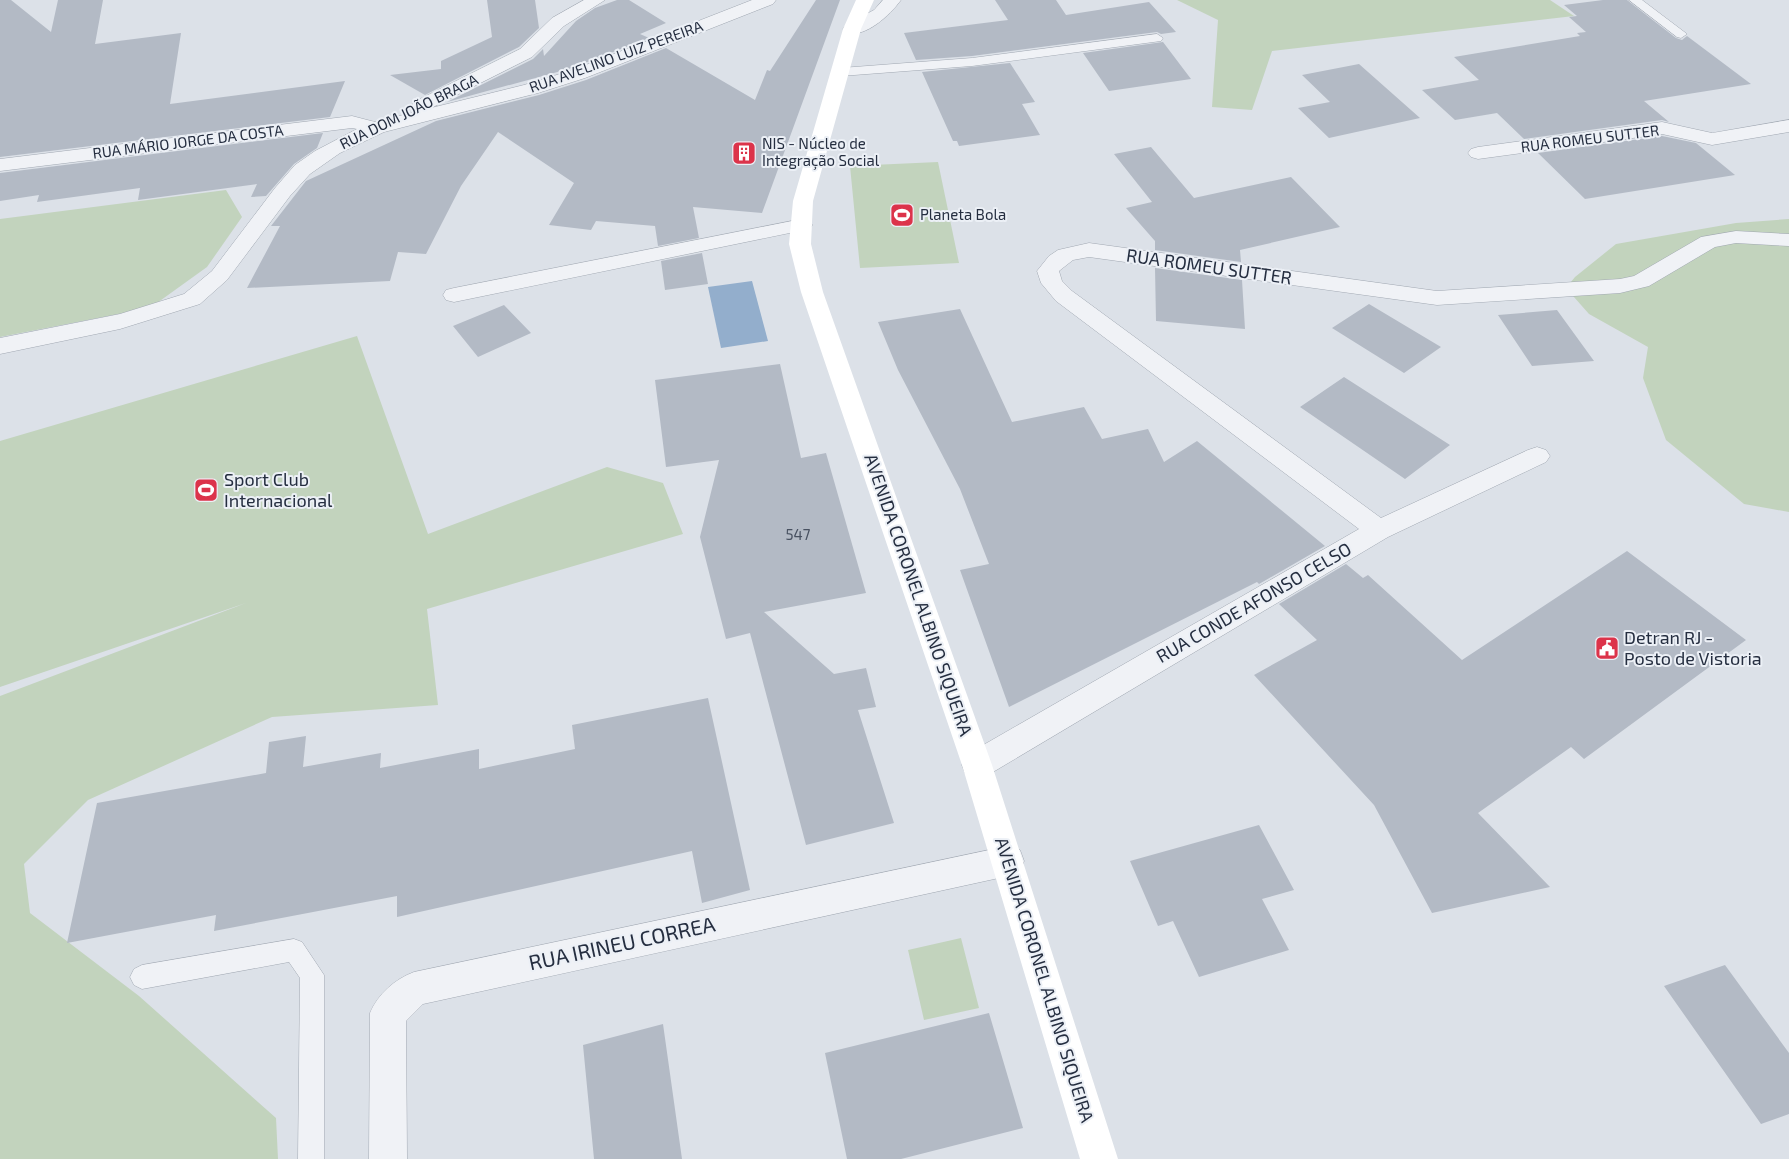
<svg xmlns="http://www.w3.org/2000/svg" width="1789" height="1159" font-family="'Exo 2',sans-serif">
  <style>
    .green { fill: #c2d3bd }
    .water { fill: #93aecc }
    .building { fill: #b3bac5 }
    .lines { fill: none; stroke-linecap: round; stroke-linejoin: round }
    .lane-casing { stroke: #a1a8b2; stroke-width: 1 }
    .street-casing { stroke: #a1a8b2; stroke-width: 1 }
    .lane { fill: #f0f2f6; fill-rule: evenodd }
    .street { fill: #f0f2f6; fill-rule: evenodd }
    .secondary { fill: #fff; fill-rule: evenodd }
    .labels { text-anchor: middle; stroke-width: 4; stroke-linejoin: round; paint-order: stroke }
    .far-street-label { font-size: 15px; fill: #252e40; stroke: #ecf0f6 }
    .far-poi-label { font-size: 15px; fill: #252e40; stroke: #ecf0f6; text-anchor: start }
    .number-label { font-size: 15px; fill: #485161 }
    .street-label { font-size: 18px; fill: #252e40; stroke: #ecf0f6 }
    .poi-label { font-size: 18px; fill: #252e40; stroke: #ecf0f6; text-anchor: start }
    .near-street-label { font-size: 21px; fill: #252e40; stroke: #ecf0f6 }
  </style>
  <rect width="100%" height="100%" fill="#dce1e8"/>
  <path class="green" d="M1177,0H1550L1574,16L1272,51L1252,110L1212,107L1218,20Z
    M938,162L959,263L860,268L850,166Z
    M226,190L242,217L207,267L150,308L0,337V219Z
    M1789,219V512L1744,504L1666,440L1643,378L1648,347L1589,314L1566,288L1575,277L1616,244L1736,223Z
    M357,336L428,534L607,467L663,483L683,534L427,609L438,705L272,717L88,800L24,864L30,913L139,996L276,1118L278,1159H0V696L246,603L0,687V441Z
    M961,938L979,1008L924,1020L908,950Z"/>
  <path class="water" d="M752,281L768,341L721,348L708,287Z"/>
  <path class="building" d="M0,0H11L51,32L58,0H103L95,44L181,33L170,104L345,81L330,117L0,157Z
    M487,0H535L539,28L519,47L425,95L390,75L441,69V61L492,37Z
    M617,0H629L666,23L640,34L649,38L572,68L447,102L533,59L543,49L544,56L576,21L595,8Z
    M816,0H840L762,213L693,207L699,238L658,246L655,226L596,221L591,230L549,225L574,183L498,132L461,186L426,254L398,252L390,281L247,288L280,226H271L306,181L436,121L539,95L586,80L666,48L755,100L767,70L770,71Z
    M995,0H1056L1066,15L1149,2L1176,32L1161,34L1157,32L972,56L916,60L904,33L1008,20Z
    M1603,0H1627L1676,38L1682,40L1687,36L1751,84L1644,101L1669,122L1662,120L1524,139L1497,113L1455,120L1422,90L1479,80L1454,57L1580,36L1577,33L1586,32L1569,17L1577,16L1564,5Z
    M1163,42L1191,79L1109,91L1083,53Z
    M1010,63L1035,102L1022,104L1040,135L959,146L957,141H953L922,72Z
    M1359,64L1420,118L1329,138L1298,108L1330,102L1302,75Z
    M323,133L317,148L294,164L266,196L251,197L257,184L138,200L140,188L37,202L39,195L0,201V173Z
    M1662,136L1696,143L1735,175L1585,199L1538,153Z
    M1151,147L1194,198L1291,177L1340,227L1240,250L1241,262L1155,250V241L1126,208L1152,202L1114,154Z
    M702,253L708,284L665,290L661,261Z
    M1155,268L1242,280L1245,329L1156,321Z
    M1369,304L1441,347L1404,373L1332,328Z
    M504,305L531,333L478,357L453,326Z
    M960,309L1012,422L1084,407L1102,439L1148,429L1164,462L1197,441L1325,546L1259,584L1257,582L1009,707L960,570L989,564L960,489L898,370L878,322Z
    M1557,310L1594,361L1532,366L1498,315Z
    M780,364L801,458L826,453L866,593L764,612L834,674L866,668L876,707L858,710L894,823L806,845L750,633L726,639L700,537L719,460L666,467L655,380Z
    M1344,377L1450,445L1405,479L1300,407Z
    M1627,551L1746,640L1584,759L1571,747L1478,813L1550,887L1432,913L1374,805L1254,675L1317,640L1279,604L1346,564L1363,578L1368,575L1462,660Z
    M708,698L750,890L702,903L692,851L397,917V896L214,931L216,915L67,943L97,803L266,773L269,742L306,736L303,767L381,753L380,768L479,749V769L575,749L572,725Z
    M1259,825L1294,890L1262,899L1289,950L1199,977L1173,921L1158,926L1130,861Z
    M1725,965L1789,1053V1114L1761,1124L1664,986Z
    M989,1013L1023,1128L901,1159H847L825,1053Z
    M663,1024L682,1159H594L583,1045Z"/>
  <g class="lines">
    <g class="lane-casing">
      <path id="lane" d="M1629,0H1642L1687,34L1681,38L1677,37Z
        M1157,34L1163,38L1161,41L972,66L841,76L835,72L841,68L972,58Z
        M294,939L302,942L324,975V1159H298L300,978L289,962L142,989L134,985L130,977L134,969L142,965Z"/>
    </g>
    <g class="street-casing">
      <path id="street" d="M584,0H605L564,26L532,57L431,108L524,85L573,70L752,0H776L773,4L585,78L538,93L384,132L340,153L310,174L290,196L227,280L200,304L120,329L0,354V338L120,314L184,294L212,271L275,188L295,165L315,151L357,129L352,128L0,171V159L352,116L375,122L419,111L412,106L414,102L520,49L552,18Z
        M883,0H901C890,15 866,38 846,33L843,29L846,25L874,10Z
        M1789,120V132L1712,145L1662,134L1478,159L1471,157L1468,153L1471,149L1478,147L1662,122L1712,133Z
        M802,219L809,221L813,225L809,229L454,302L446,300L443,295L446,290L454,288Z
        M1736,231L1789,234V246L1736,243L1715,247L1649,286L1620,293L1437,305L1089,257L1073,260L1059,271L1062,281L1072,291L1381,518L1528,450L1537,447L1546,450L1550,456L1546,462L1388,537L988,775L977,778L966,775L962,765L966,755L1359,529L1056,301L1041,283L1037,271L1049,256L1058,250L1089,243L1437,291L1620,279L1634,276L1701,237Z
        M1008,846L1020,850L1024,861L1020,872L1008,876L423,1004L406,1021L407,1159H369L370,1013C378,994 395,979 414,972Z"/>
    </g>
    <use href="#lane" class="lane"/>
    <use href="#street" class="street"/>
    <path class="secondary" d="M856,0H874L861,29L813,201L811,244L823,292L992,765L1118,1159H1080L962,765L801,292L789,244L793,201L843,29Z"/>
  </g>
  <defs>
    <g id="building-square" transform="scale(1.25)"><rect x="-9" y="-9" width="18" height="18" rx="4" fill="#dc334a" stroke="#ecf0f6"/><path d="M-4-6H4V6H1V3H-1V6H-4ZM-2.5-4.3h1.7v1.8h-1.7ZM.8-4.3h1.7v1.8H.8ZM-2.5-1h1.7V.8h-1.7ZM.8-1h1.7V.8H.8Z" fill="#fff"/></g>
    <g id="stadium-square" transform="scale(1.25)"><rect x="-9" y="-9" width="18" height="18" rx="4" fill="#dc334a" stroke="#ecf0f6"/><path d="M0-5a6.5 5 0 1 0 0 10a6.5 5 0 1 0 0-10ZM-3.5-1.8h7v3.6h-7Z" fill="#fff"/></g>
    <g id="civic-square" transform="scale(1.25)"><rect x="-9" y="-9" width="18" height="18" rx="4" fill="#dc334a" stroke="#ecf0f6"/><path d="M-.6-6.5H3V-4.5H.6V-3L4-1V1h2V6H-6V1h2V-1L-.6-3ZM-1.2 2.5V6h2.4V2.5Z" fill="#fff"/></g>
  </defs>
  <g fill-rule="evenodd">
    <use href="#building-square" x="744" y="153"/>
    <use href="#stadium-square" x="902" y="215"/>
    <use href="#stadium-square" x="206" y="490"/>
    <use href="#civic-square" x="1607" y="648"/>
  </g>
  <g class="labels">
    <g class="far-street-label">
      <text transform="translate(616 57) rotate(-20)" y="5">RUA AVELINO LUIZ PEREIRA</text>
      <text transform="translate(409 112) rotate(-26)" y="5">RUA DOM JOÃO BRAGA</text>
      <text transform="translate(1590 139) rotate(-7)" y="5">RUA ROMEU SUTTER</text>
      <text transform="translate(188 142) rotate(-7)" y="5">RUA MÁRIO JORGE DA COSTA</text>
    </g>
    <g class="far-poi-label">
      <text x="762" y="149">NIS - Núcleo de<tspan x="762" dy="17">Integração Social</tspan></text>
      <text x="920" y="220">Planeta Bola</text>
    </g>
    <g class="number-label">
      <text x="798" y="540">547</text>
    </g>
    <g class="street-label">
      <text transform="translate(1209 267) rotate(8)" y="6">RUA ROMEU SUTTER</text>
      <text transform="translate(918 595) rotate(71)" y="6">AVENIDA CORONEL ALBINO SIQUEIRA</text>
      <text transform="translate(1254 603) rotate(-30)" y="6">RUA CONDE AFONSO CELSO</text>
      <text transform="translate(1044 980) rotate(73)" y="6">AVENIDA CORONEL ALBINO SIQUEIRA</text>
    </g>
    <g class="poi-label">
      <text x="224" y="486">Sport Club<tspan x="224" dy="21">Internacional</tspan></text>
      <text x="1624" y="644">Detran RJ -<tspan x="1624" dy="21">Posto de Vistoria</tspan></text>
    </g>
    <g class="near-street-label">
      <text transform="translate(622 944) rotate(-12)" y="7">RUA IRINEU CORREA</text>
    </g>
  </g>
</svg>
